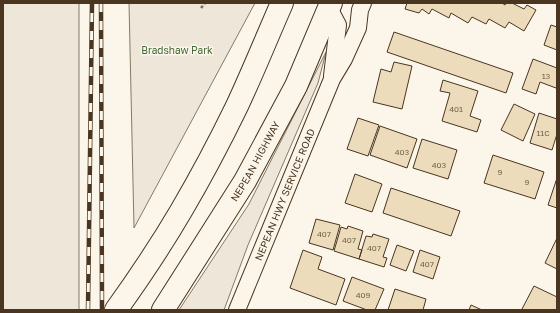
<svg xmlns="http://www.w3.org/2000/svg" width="560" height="313" font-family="'Golos Text',sans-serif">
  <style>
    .green { fill: #ede6d9; stroke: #887966 }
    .building { fill: #ecdcbc; stroke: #4a3520 }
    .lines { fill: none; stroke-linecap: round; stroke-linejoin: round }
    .minor-casing { stroke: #4a3520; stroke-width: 18 }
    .trunk-casing { stroke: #4a3520; stroke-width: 24 }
    .path { stroke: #7f6f5c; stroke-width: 2.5; stroke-dasharray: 3 2; stroke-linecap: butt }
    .minor { stroke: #fbf6e9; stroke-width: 16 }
    .trunk { stroke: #fbf6e9; stroke-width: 22 }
    .rail-casing { stroke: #4a3520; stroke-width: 4.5 }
    .rail { stroke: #fbf6e9; stroke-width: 3; stroke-dasharray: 9; stroke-linecap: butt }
    .labels { text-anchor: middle; stroke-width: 3; stroke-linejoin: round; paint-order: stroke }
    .number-label { font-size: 8px; fill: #725f47 }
    .park-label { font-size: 10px; fill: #436837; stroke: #fbf6e9 }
    .street-label { font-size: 10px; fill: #4a3520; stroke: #fbf6e9 }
  </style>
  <rect width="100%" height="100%" fill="#fbf6e9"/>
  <path class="green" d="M3,3H79V310H3Z
    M129,3H255L134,228Z
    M326,52L318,83L248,245L224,310H179L249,204Z"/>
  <path class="building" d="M407,3H502L505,5L506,3H512L524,9L527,5L536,10L524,31L509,22L505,28L489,19L486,24L472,17L468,23L451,13L449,18L432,9L429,14L422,9L419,13L405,9Z
    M551,25L557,27V50L544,45Z
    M394,32L513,73L506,93L387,52Z
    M533,59L557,68V85L556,88L540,82L536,94L522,89Z
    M394,62L412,66L402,109L373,102L381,69L391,72Z
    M443,80L478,91L470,116L481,120L477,132L442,121L450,93L440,91Z
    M514,104L535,114L523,141L501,130Z
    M539,113L557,119V134L552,150L530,143Z
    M358,118L379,125L368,156L347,149Z
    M380,126L417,139L407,168L370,155Z
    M422,139L457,150L448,179L413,168Z
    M493,155L544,172L535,199L484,183Z
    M355,174L382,184L372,212L345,203Z
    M557,178V208L548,205Z
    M391,188L460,211L451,236L383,213Z
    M316,219L340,225L333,250L309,243Z
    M348,226L363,231L358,249L362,250L359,259L334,251L341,227L347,229Z
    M373,234L389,239L383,257L387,258L384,267L359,259L366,236L372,237Z
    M557,238V269L545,263Z
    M397,245L414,251L406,271L390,265Z
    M303,250L322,257L318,269L345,279L336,305L290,288Z
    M420,250L440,257L433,279L413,272Z
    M352,277L384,289L375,310H367L343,301Z
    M534,286L557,297V310H524L522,309Z
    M395,289L426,299L423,310H388Z
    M471,305L482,310H469Z"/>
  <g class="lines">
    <g class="minor-casing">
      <g id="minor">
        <path d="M329,8L338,25L332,76"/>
        <path id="s1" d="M237,310L332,79L344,59L358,28L360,10L363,3"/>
      </g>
    </g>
    <g class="trunk-casing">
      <g id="trunk">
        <path d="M116,310C139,278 161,245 181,211C201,177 220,141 237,106C253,72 267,37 282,3"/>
        <path id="s2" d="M163,310L245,181L296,86L331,3"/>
      </g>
    </g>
    <path class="path" d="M201,8L205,3"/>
    <use href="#minor" class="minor"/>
    <use href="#trunk" class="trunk"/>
    <g class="rail-casing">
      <path id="rail" d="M101,3L102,310
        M88,310L92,3"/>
    </g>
    <use href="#rail" class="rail"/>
  </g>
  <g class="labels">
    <g class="number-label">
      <text x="546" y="79">13</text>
      <text x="456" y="112">401</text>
      <text x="543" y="136">11C</text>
      <text x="402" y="155">403</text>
      <text x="439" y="168">403</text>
      <text x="500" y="175">9</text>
      <text x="527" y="185">9</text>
      <text x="324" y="237">407</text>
      <text x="349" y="243">407</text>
      <text x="374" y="251">407</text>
      <text x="427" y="267">407</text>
      <text x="363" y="298">409</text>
    </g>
    <g class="park-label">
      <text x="177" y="54">Bradshaw Park</text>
    </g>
    <g class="street-label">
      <text dy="4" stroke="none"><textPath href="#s2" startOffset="175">NEPEAN HIGHWAY</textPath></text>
      <text dy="4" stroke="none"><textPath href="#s1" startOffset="125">NEPEAN HWY SERVICE ROAD</textPath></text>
    </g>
  </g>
  <rect width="560" height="313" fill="none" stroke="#4a3520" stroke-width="8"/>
</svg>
